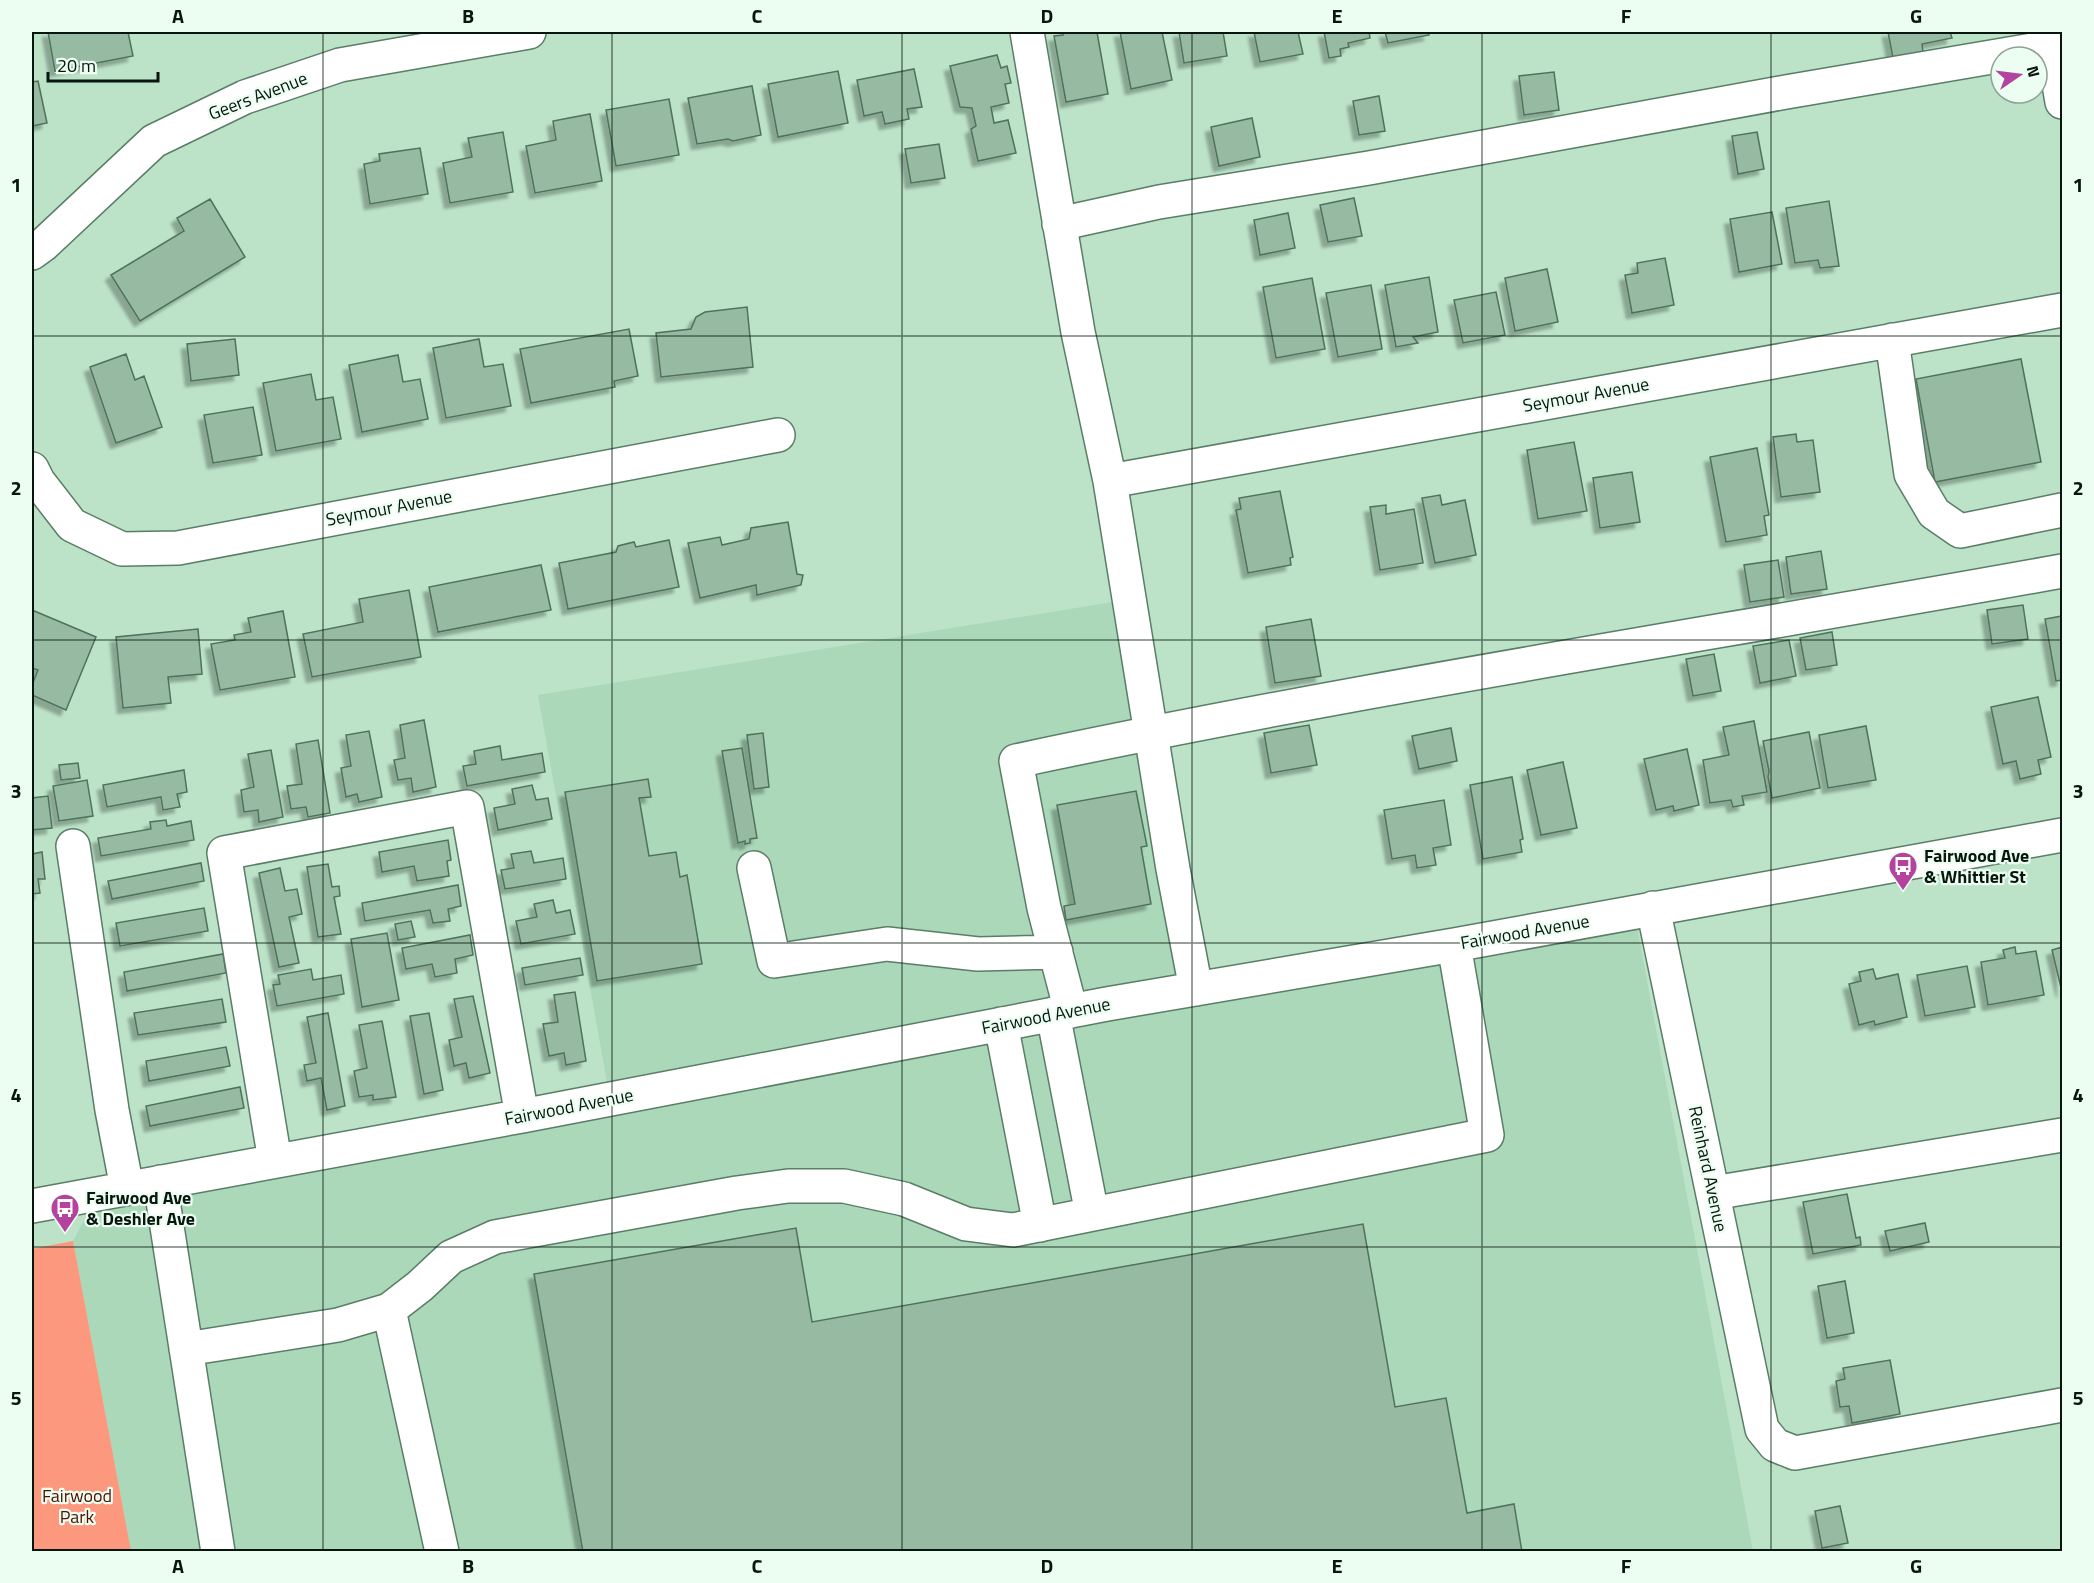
<svg xmlns="http://www.w3.org/2000/svg" width="2094" height="1583" font-family="'Titillium Web',sans-serif">
  <style>
    .built { fill: #abd8b9 }
    .green { fill: #fc987e }
    .building { fill: #96bba2; stroke: #4f725b; stroke-width: 1.5; filter: url(#shadow) }
    .lines { fill: none; stroke-linecap: round; stroke-linejoin: round }
    .minor-casing { stroke: #5a7d66; stroke-width: 36 }
    .minor { stroke: #fff; stroke-width: 33 }
    .grid { fill: none; stroke: #08160d; stroke-width: 1.5; stroke-opacity: 0.55 }
    .labels { text-anchor: middle; stroke-width: 4.5; stroke-linejoin: round; paint-order: stroke }
    .street-label { font-size: 18px; fill: #08160d; stroke: #ebfef1 }
    .poi-label { font-size: 18px; font-weight: bold; fill: #08160d; stroke: #ebfef1; text-anchor: start }
    .park-label { font-size: 18px; fill: #511102; stroke: #ebfef1 }
    .neatline { fill: none; stroke: #08160d; stroke-width: 2 }
    .grid-label { font-size: 20px; text-anchor: middle; font-weight: bold; fill: #08160d }
  </style>
  <defs>
    <filter id="shadow"><feDropShadow dx="-5.5" dy="5.5" stdDeviation="1.5" flood-color="#0004"/></filter>
  </defs>
  <rect width="100%" height="100%" fill="#bce3c8"/>
  <path class="built" d="M1125,600L1192,994L1635,916L1753,1551H131L73,1241L95,1199L611,1105L538,695Z"/>
  <path class="green" d="M73,1241L131,1551H32V1249Z"/>
  <path class="building" d="M48,32H128L133,56L55,71Z
    M1062,32H1097L1108,94L1066,102L1054,36L1063,35Z
    M1120,32H1162L1172,80L1131,89Z
    M1179,32H1223L1227,56L1184,63Z
    M1254,32H1298L1303,54L1260,62Z
    M1324,32H1369L1370,38L1348,43L1349,47L1340,49L1341,56L1329,58Z
    M1385,32H1428L1429,35L1388,43Z
    M1888,32H1950L1952,38L1922,44L1923,52L1893,58Z
    M997,55L1001,68L1007,66L1011,83L1005,84L1009,103L991,107L994,123L1008,120L1016,153L978,161L971,129L976,126L972,108L960,107L950,66Z
    M914,69L922,107L907,109L909,119L885,124L882,112L864,116L857,80Z
    M838,71L848,123L778,137L768,84Z
    M1554,72L1559,110L1524,115L1519,76Z
    M38,81L47,123L32,126V82Z
    M752,86L761,135L733,141L728,139L697,144L688,98Z
    M1379,96L1385,131L1359,135L1353,101Z
    M669,99L679,155L616,166L606,110Z
    M590,114L602,181L535,193L526,146L556,140L553,121Z
    M1252,118L1260,157L1219,166L1211,127Z
    M503,132L513,192L450,203L443,163L472,157L468,138Z
    M1757,132L1764,169L1738,174L1732,136Z
    M939,144L945,178L911,183L905,149Z
    M420,148L428,194L370,204L364,164L380,161L379,154Z
    M1354,198L1362,236L1328,242L1320,205Z
    M210,199L245,257L140,321L111,275L184,231L177,218Z
    M1829,201L1839,266L1820,268L1818,260L1795,263L1786,208Z
    M1772,212L1782,264L1739,272L1730,219Z
    M1288,213L1295,248L1260,255L1254,220Z
    M1665,258L1674,305L1632,313L1625,275L1638,273L1637,263Z
    M1547,269L1558,322L1515,331L1505,278Z
    M1429,277L1438,332L1413,337L1418,343L1396,347L1385,285Z
    M1312,278L1325,349L1276,358L1263,287Z
    M1371,285L1382,349L1338,357L1326,293Z
    M1496,292L1505,335L1463,343L1454,300Z
    M747,307L753,367L661,377L656,333L691,329L696,317L705,312Z
    M629,329L638,376L614,381L615,387L531,403L520,349Z
    M235,339L239,375L191,381L187,344Z
    M479,339L484,367L503,364L511,406L446,418L433,348Z
    M126,354L135,380L144,376L162,427L116,443L90,367Z
    M398,355L403,382L420,379L428,419L362,432L349,365Z
    M2021,359L2041,462L1935,482L1916,379Z
    M311,374L316,400L333,397L341,439L276,451L263,383Z
    M253,407L262,455L213,463L204,415Z
    M1796,434L1797,442L1813,440L1820,492L1781,497L1773,437Z
    M1574,442L1587,511L1538,519L1527,450Z
    M1757,448L1769,515L1764,516L1767,535L1726,542L1710,457Z
    M1632,472L1640,522L1600,528L1593,478Z
    M1280,491L1293,557L1290,558L1291,565L1248,573L1236,510L1241,509L1239,498Z
    M1440,495L1442,505L1465,500L1476,555L1435,563L1422,498Z
    M1386,505V514L1414,509L1423,563L1380,570L1370,507Z
    M788,522L797,574L803,575L801,585L757,595L756,585L700,598L688,543L720,537L722,545L749,539L751,528Z
    M669,540L679,587L568,609L559,563L616,552L618,546L634,542L636,547Z
    M1821,551L1827,589L1791,594L1786,557Z
    M1778,560L1784,597L1750,602L1744,565Z
    M541,565L551,610L438,632L429,587Z
    M409,590L421,657L312,677L303,634L363,622L359,599Z
    M2023,605L2028,639L1992,644L1987,610Z
    M32,610L96,637L66,710L32,695V685L38,670L32,668Z
    M283,611L295,677L220,690L211,644L235,640L234,635L251,632L248,618Z
    M2062,616V680L2056,681L2045,619Z
    M1311,619L1321,676L1275,683L1266,627Z
    M198,629L202,674L168,677L171,703L123,708L116,637Z
    M1832,632L1837,665L1806,670L1800,638Z
    M1789,640L1796,676L1760,683L1753,646Z
    M1714,654L1721,691L1693,696L1686,659Z
    M2038,697L2051,757L2038,760L2041,774L2020,779L2016,761L2003,764L1991,707Z
    M424,720L436,787L413,792L411,778L398,780L394,760L405,758L400,725Z
    M1754,721L1767,792L1742,796L1744,805L1733,807L1731,800L1710,803L1703,760L1729,755L1723,727Z
    M1309,725L1317,765L1271,773L1264,733Z
    M1866,726L1876,780L1828,788L1819,735Z
    M1451,728L1457,761L1419,769L1412,736Z
    M369,731L382,797L359,802L357,794L346,797L341,768L351,766L346,735Z
    M1809,732L1820,788L1772,798L1768,777L1769,771L1763,741Z
    M763,733L769,787L754,789L747,735Z
    M318,740L330,813L308,817L306,807L291,809L287,786L302,784L296,744Z
    M500,746L502,760L542,753L545,772L467,786L463,766L476,764L474,751Z
    M742,748L757,838L750,839V843L745,844V841L738,843L722,751Z
    M1687,749L1699,805L1674,811L1673,806L1656,810L1644,759Z
    M271,750L283,817L259,822L258,810L244,812L241,790L254,787L248,754Z
    M1563,762L1577,828L1541,835L1527,770Z
    M78,763L80,778L61,780L59,765Z
    M184,770L187,792L177,794L180,807L163,810L161,797L107,807L103,785Z
    M1512,777L1523,839L1520,840L1522,852L1483,859L1470,785Z
    M648,779L651,797L639,798L649,856L676,852L680,877L687,875L702,964L597,981L565,792Z
    M87,780L93,816L59,821L53,786Z
    M532,785L536,800L548,798L552,819L498,830L494,808L515,804L512,789Z
    M1136,791L1147,846L1141,847L1151,904L1066,920L1064,906L1075,904L1057,805Z
    M48,796L52,828L32,830V798Z
    M1444,800L1451,845L1433,848L1436,865L1417,868L1415,855L1392,859L1384,810Z
    M166,820L167,826L191,821L194,840L101,856L98,838L151,829L150,822Z
    M448,840L451,860L447,861L449,876L417,881L414,866L382,872L379,852Z
    M32,849V854L42,852L45,879H38L40,893L32,894Z
    M531,851L534,863L563,858L566,879L505,889L501,870L514,868L511,854Z
    M201,863L204,881L112,899L108,881Z
    M328,864L332,887L339,886L340,896L334,897L341,934L318,937L307,867Z
    M280,868L285,891L297,889L302,914L289,917L299,963L279,967L259,873Z
    M458,885L461,906L448,909L450,921L433,923L430,910L365,921L362,903Z
    M553,900L556,913L570,910L575,934L521,944L516,921L537,917L534,904Z
    M204,908L208,931L120,946L116,923Z
    M411,921L415,937L398,940L395,924Z
    M387,933L399,1000L362,1007L351,939Z
    M470,935L473,955L455,959L457,973L435,977L432,964L406,969L402,948Z
    M2015,947L2016,954L2036,951L2044,995L1988,1005L1981,962L2005,958L2003,950Z
    M2062,947V992L2052,950Z
    M223,954L226,973L127,991L124,972Z
    M580,958L583,975L525,985L522,968Z
    M1967,966L1975,1007L1925,1016L1917,975Z
    M311,969L313,980L341,975L344,994L277,1006L273,985L280,984L278,975Z
    M1873,969L1876,979L1898,974L1907,1017L1875,1025L1874,1021L1859,1025L1849,984L1861,981L1859,972Z
    M575,992L586,1061L566,1065L564,1053L549,1056L543,1024L558,1022L554,995Z
    M473,996L490,1073L469,1078L466,1063L454,1066L449,1040L462,1037L454,999Z
    M222,999L226,1022L138,1035L134,1013Z
    M328,1013L345,1106L327,1110L321,1078L307,1081L304,1065L316,1063L307,1017Z
    M429,1013L443,1090L424,1094L410,1016Z
    M382,1021L396,1097L373,1100V1095L359,1097L354,1071L367,1068L359,1025Z
    M226,1047L230,1066L149,1081L146,1061Z
    M240,1087L244,1108L150,1126L146,1106Z
    M1847,1194L1856,1238L1860,1237L1861,1245L1813,1254L1803,1202Z
    M1925,1223L1929,1242L1890,1251L1885,1231Z
    M1363,1224L1395,1407L1446,1398L1467,1513L1514,1504L1522,1552H583L534,1274L796,1228L812,1322Z
    M1845,1281L1854,1333L1827,1338L1818,1286Z
    M1890,1360L1900,1414L1852,1423L1849,1406L1840,1407L1836,1381L1845,1379L1843,1368Z
    M1840,1506L1848,1543L1822,1548L1815,1511Z"/>
  <g class="lines">
    <g class="minor-casing">
      <path id="minor" d="M1027,32L1078,332L1110,481L1173,869L1196,989
        M2050,32L2062,102
        M1059,224L1159,202L1369,168L1786,92L2062,45
        M32,253L43,245L154,141L245,97L340,65L529,32
        M1892,340L1911,474L1934,513L1960,531L2062,510
        M32,469L38,481L72,525L122,549L178,548L778,435
        M1110,481L2062,310
        M73,846L112,1110L127,1188
        M754,868L774,961L887,944L978,954L1056,952
        M1653,908L1762,1429L1775,1445L1795,1453L2062,1405
        M1071,1011L1044,908L1016,761C1363,687 1714,634 2062,571
        M1053,1014L1092,1214
        M1001,1024L1040,1225
        M275,1161L224,853L467,807L522,1116
        M160,1182L218,1552
        M1713,1193L2062,1135
        M32,1206L522,1116L1107,1004L1454,945L2062,835
        M389,1310L442,1552
        M186,1349L338,1325L389,1310L420,1286L451,1257L495,1237L737,1193L788,1186H844L904,1199L966,1224L1013,1230L1487,1135L1454,945"/>
    </g>
    <use href="#minor" class="minor"/>
  </g>
  <path class="grid" d="M323,32V1552M612,32V1552M902,32V1552M1192,32V1552M1482,32V1552M1771,32V1552M32,336H2062M32,640H2062M32,943H2062M32,1247H2062"/>
  <defs>
    <g id="bus-pin" transform="scale(1.5)"><path d="M0 17L-7.5 6A9.5 9.5 0 1 1 7.5 6Z" fill="#b443a0" stroke="#ebfef1"/><path d="M-5-6H5V4H4V6H2V4H-2V6H-4V4H-5ZM-3.5-4V0h7V-4ZM-3.5 1.2v1.5H-2V1.2ZM2 1.2v1.5H3.5V1.2Z" fill="#fff"/></g>
  </defs>
  <g fill-rule="evenodd">
    <use href="#bus-pin" x="1903" y="866"/>
    <use href="#bus-pin" x="65" y="1208"/>
  </g>
  <g class="labels">
    <g class="street-label">
      <text transform="translate(258 96) rotate(-21)" y="6">Geers Avenue</text>
      <text transform="translate(1586 395) rotate(-10)" y="6">Seymour Avenue</text>
      <text transform="translate(389 508) rotate(-11)" y="6">Seymour Avenue</text>
      <text transform="translate(1525 932) rotate(-10)" y="6">Fairwood Avenue</text>
      <text transform="translate(1046 1016) rotate(-11)" y="6">Fairwood Avenue</text>
      <text transform="translate(569 1107) rotate(-11)" y="6">Fairwood Avenue</text>
      <text transform="translate(1708 1169) rotate(78)" y="6">Reinhard Avenue</text>
    </g>
    <g class="poi-label">
      <text x="1924" y="862">Fairwood Ave<tspan x="1924" dy="21">&amp; Whittier St</tspan></text>
      <text x="86" y="1204">Fairwood Ave<tspan x="86" dy="21">&amp; Deshler Ave</tspan></text>
    </g>
    <g class="park-label">
      <text x="77" y="1502">Fairwood<tspan x="77" dy="21">Park</tspan></text>
    </g>
  </g>
  <rect width="2094" height="1583" fill="none" stroke="#ebfef1" stroke-width="66"/>
  <g transform="translate(2019 75) rotate(76)"><circle r="28" fill="#ebfef1" stroke="#90a196" stroke-width="1.5"/>
  <path d="M0-4.5L10 22L0 15L-10 22Z" fill="#b443a0"/>
  <text y="-9" font-size="16" font-weight="bold" text-anchor="middle" fill="#08160d">N</text>
  </g>
  <path d="M48 72v9h110v-9" fill="none" stroke="#08160d" stroke-width="3"/>
  <text x="57" y="72" font-size="18" fill="#08160d" stroke="#ebfef1" stroke-width="4.5" paint-order="stroke">20 m</text>
  <rect x="33" y="33" width="2028" height="1517" class="neatline"/>
  <g class="grid-label">
    <text x="178" y="23">A</text>
    <text x="468" y="23">B</text>
    <text x="757" y="23">C</text>
    <text x="1047" y="23">D</text>
    <text x="1337" y="23">E</text>
    <text x="1626" y="23">F</text>
    <text x="1916" y="23">G</text>
    <text x="16" y="192">1</text>
    <text x="2078" y="192">1</text>
    <text x="16" y="495">2</text>
    <text x="2078" y="495">2</text>
    <text x="16" y="798">3</text>
    <text x="2078" y="798">3</text>
    <text x="16" y="1102">4</text>
    <text x="2078" y="1102">4</text>
    <text x="16" y="1405">5</text>
    <text x="2078" y="1405">5</text>
    <text x="178" y="1573">A</text>
    <text x="468" y="1573">B</text>
    <text x="757" y="1573">C</text>
    <text x="1047" y="1573">D</text>
    <text x="1337" y="1573">E</text>
    <text x="1626" y="1573">F</text>
    <text x="1916" y="1573">G</text>
  </g>
</svg>
